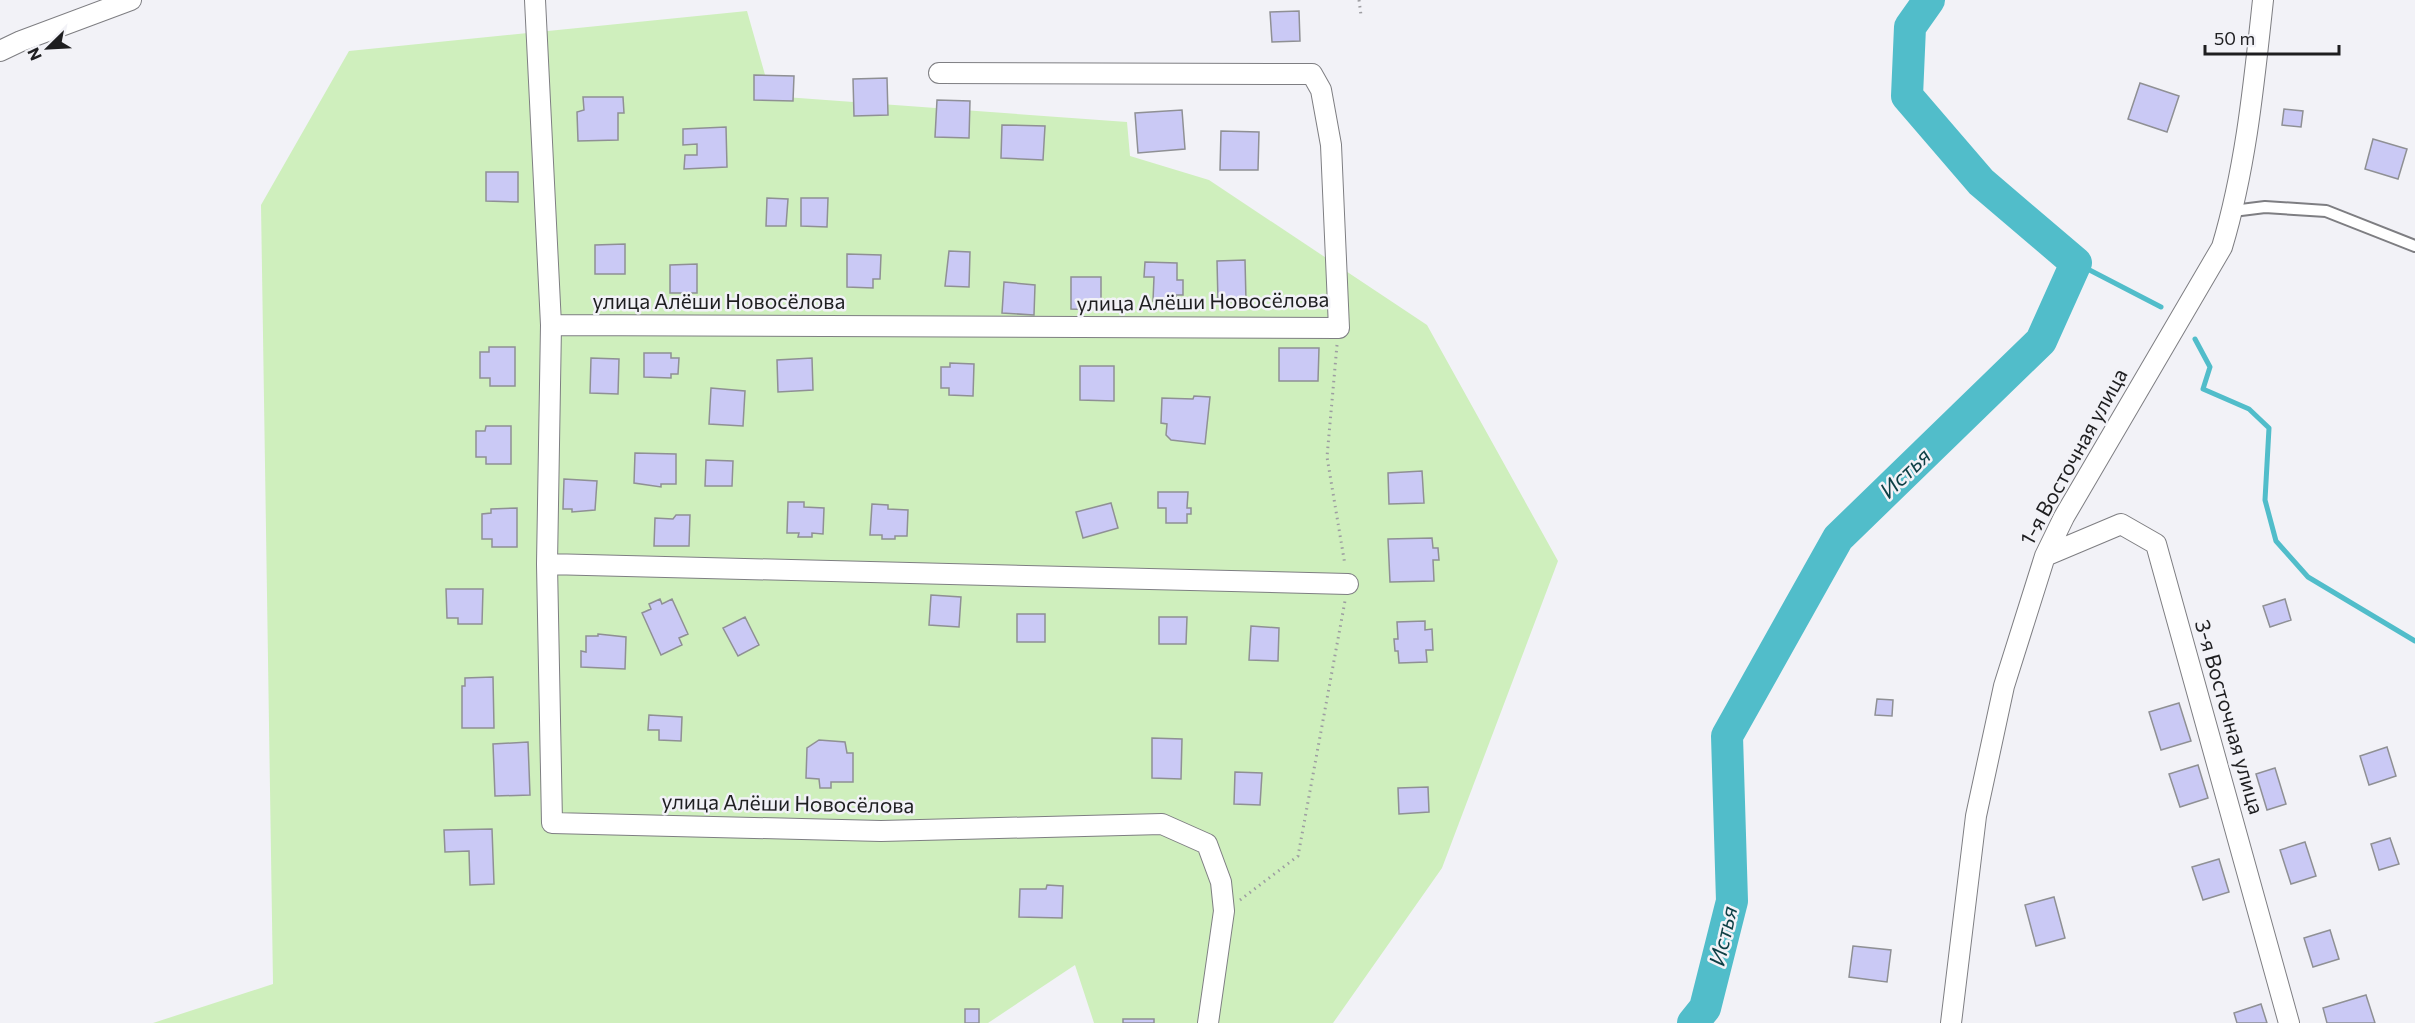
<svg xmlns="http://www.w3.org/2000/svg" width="2415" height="1023" font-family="Commissioner,sans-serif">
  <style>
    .green { fill: #cfefbd }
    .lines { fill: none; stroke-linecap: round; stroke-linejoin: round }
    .stream { stroke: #51bdca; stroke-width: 5 }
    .river { stroke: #51bdca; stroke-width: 32 }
    .building { fill: #cac9f5; stroke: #8f9094; stroke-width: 1.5 }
    .lane-casing { stroke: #7e7e82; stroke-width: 14 }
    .street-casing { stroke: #7e7e82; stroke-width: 22 }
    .path { stroke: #9d9da1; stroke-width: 3; stroke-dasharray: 1.5 4.5; stroke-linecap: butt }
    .lane { stroke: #fff; stroke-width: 10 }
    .street { stroke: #fff; stroke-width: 20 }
    .labels { text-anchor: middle; stroke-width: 5; stroke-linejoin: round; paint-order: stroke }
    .street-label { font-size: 21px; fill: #1e1e20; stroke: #f2f2f7 }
    .water-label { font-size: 22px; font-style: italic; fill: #0c3f45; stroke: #f2f2f7 }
  </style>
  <rect width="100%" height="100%" fill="#f2f2f7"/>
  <path class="green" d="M747,11L771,96L1127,122L1130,156L1209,180L1427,325L1558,561L1442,868L1333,1023H1094L1075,965L988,1023H153L273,984L261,205L349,51Z"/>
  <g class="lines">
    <path class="stream" d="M2076,263L2161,307
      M2195,339L2210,367L2203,389L2249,409L2269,428L2265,500L2276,541L2308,577L2415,641"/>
    <path class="river" d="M1693,1023L1705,1008L1732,901L1727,736L1838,538L2041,341L2076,263L1981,182L1907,96L1910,27L1929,0"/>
  </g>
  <path class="building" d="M1299,11L1300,41L1272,42L1270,12Z
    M754,75L794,76L793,101L754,100Z
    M887,78L888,115L854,116L853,79Z
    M2140,83L2179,96L2167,132L2128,119Z
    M583,97H623L624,113H618V140L578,141L577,112L584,110Z
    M937,100L970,101L969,138L935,137Z
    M2284,109L2303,111L2301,127L2282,125Z
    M1182,110L1185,149L1138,153L1135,113Z
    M1002,125L1045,126L1043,160L1001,158Z
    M726,127L727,167L684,169L685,155H697V144L683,145V129Z
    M1221,131L1259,132L1258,170H1220Z
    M2373,139L2407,149L2398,179L2365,169Z
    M486,172H518V202L486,201Z
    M767,198L788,199L786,226H766Z
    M801,198H828L827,227L801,226Z
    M625,244V274H595V245Z
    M949,251L970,252L969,287L945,286Z
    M847,254L881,255L880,279H873V288L847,287Z
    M1245,260L1246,301L1218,302L1217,261Z
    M1145,262L1177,263V280H1183V295H1176V302L1153,301L1154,277H1144Z
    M697,264V293H670V265Z
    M1071,277H1101V310L1071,309Z
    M1004,282L1035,285L1034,315L1002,313Z
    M489,347H515V386H490V378H480V352H489Z
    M1279,348H1319L1318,381H1279Z
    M644,353H671V358H679L678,374H671V378L644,377Z
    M591,358L619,359L618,394L590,393Z
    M812,358L813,390L778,392L777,360Z
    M950,363L974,364L973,396L949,395V388H941V367H950Z
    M1080,366H1114V401L1080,400Z
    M711,388L745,391L743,426L709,424Z
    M1194,396L1210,397L1205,444L1171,440L1166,435L1167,424L1161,423L1162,398L1193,399Z
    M486,426H511V464H486V457H476V431H485Z
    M635,453L676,454V484H661V487L634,483Z
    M706,460L733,461L732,486H705Z
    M1422,471L1424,503L1389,504L1388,473Z
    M564,479L597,481L595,510L572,512V509H563Z
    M1158,492H1188L1187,508H1191V514H1187V523H1166V508H1158Z
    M788,502H804V507L824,508L823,534L812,533V537H798L799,533H787Z
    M1111,503L1118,528L1083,538L1076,512Z
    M872,504L888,505V509L908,510L907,536H895V539H882V535H870Z
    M517,508V547H492V539H482V514L491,513V509Z
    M676,515H690L689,546H654L655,518L673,519Z
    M1432,538L1433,548H1438L1439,560H1433L1434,581L1390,582L1388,539Z
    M446,589H483L482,624H458V618H447Z
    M931,595L961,597L959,627L929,625Z
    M660,599L662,604L672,599L688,634L679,638L682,645L661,655L642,613L651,609L649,604Z
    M2285,599L2291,620L2270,627L2263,606Z
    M1017,614H1045V642H1017Z
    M745,617L759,645L738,656L723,628Z
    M1159,617H1187L1186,644H1159Z
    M1425,621V630L1432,629L1433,650H1426L1427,662L1399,663L1398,651H1395L1394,639H1398L1397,622Z
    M1251,626L1279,628L1278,661L1249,660Z
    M598,634L626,637L625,669L581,667V651L586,652V636H598Z
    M493,677L494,728H462V686H465V678Z
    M1877,699L1893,700L1892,716L1875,715Z
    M2179,703L2191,741L2161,750L2149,712Z
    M649,715L682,717L681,741L659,740V730H648Z
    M1152,738L1182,739L1181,779L1152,778Z
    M819,740L845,742L847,753H853V782H831V788H820L819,779L806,778L807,748Z
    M528,742L530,795L495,796L493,744Z
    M2387,747L2396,776L2369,785L2360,756Z
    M2198,765L2208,798L2180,807L2169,774Z
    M2275,768L2286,804L2267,810L2256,774Z
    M1235,772L1262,773L1260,805L1234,804Z
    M1428,787L1429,812L1399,814L1398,788Z
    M492,829L494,884L470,885L469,851L445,852L444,830Z
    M2390,838L2399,864L2379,870L2371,844Z
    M2305,842L2316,876L2291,884L2280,850Z
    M2219,859L2229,892L2203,900L2192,867Z
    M1047,885L1063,886L1062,918L1019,917L1020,889H1046Z
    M2054,897L2065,938L2036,946L2025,905Z
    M2330,930L2339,959L2313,967L2304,938Z
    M1853,946L1891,950L1887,982L1849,977Z
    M2366,995L2375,1023H2327L2323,1008Z
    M2261,1004L2267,1023H2237L2234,1013Z
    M965,1009H979V1023H965Z
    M1123,1019H1154V1023H1123Z"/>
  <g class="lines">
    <g class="lane-casing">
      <path id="lane" d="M2233,211L2265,207L2326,211L2415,246"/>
    </g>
    <g class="street-casing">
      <path id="street" d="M535,0L551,325L547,564L552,823L881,831L1162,824L1207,844L1221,882L1224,911L1208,1023
        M0,51L21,41L131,0
        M551,325L1339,328L1331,145L1321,90L1312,74L939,73
        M2045,556L2121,524L2156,544L2289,1023
        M547,564L1348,584
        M1951,1023L1976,816L2004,686L2045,556L2064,517L2222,247C2246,167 2254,83 2263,0"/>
    </g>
    <path class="path" d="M1359,0L1361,15
      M1337,345L1327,457L1345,565
      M1240,900L1298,856L1345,601"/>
    <use href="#lane" class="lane"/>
    <use href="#street" class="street"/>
  </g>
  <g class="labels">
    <g class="street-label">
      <text x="719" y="309">улица Алёши Новосёлова</text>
      <text transform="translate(1203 302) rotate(-1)" y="7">улица Алёши Новосёлова</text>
      <text transform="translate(2074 457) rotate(-61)" y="7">1-я Восточная улица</text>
      <text transform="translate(2229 717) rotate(74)" y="7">3-я Восточная улица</text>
      <text transform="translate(788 804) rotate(1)" y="7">улица Алёши Новосёлова</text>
    </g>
    <g class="water-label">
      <text transform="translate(1905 473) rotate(-44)" y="8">Истья</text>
      <text transform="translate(1723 936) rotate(-77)" y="8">Истья</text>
    </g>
  </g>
  <g transform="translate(48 48) rotate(246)" stroke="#f2f2f7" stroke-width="4.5" paint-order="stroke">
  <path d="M0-4.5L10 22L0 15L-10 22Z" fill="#1e1e20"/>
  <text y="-9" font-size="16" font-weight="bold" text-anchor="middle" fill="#1e1e20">N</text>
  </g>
  <path d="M2205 45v9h134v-9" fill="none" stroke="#1e1e20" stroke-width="3"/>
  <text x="2214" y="45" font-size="18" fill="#1e1e20" stroke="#f2f2f7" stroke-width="4.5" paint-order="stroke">50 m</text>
</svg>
